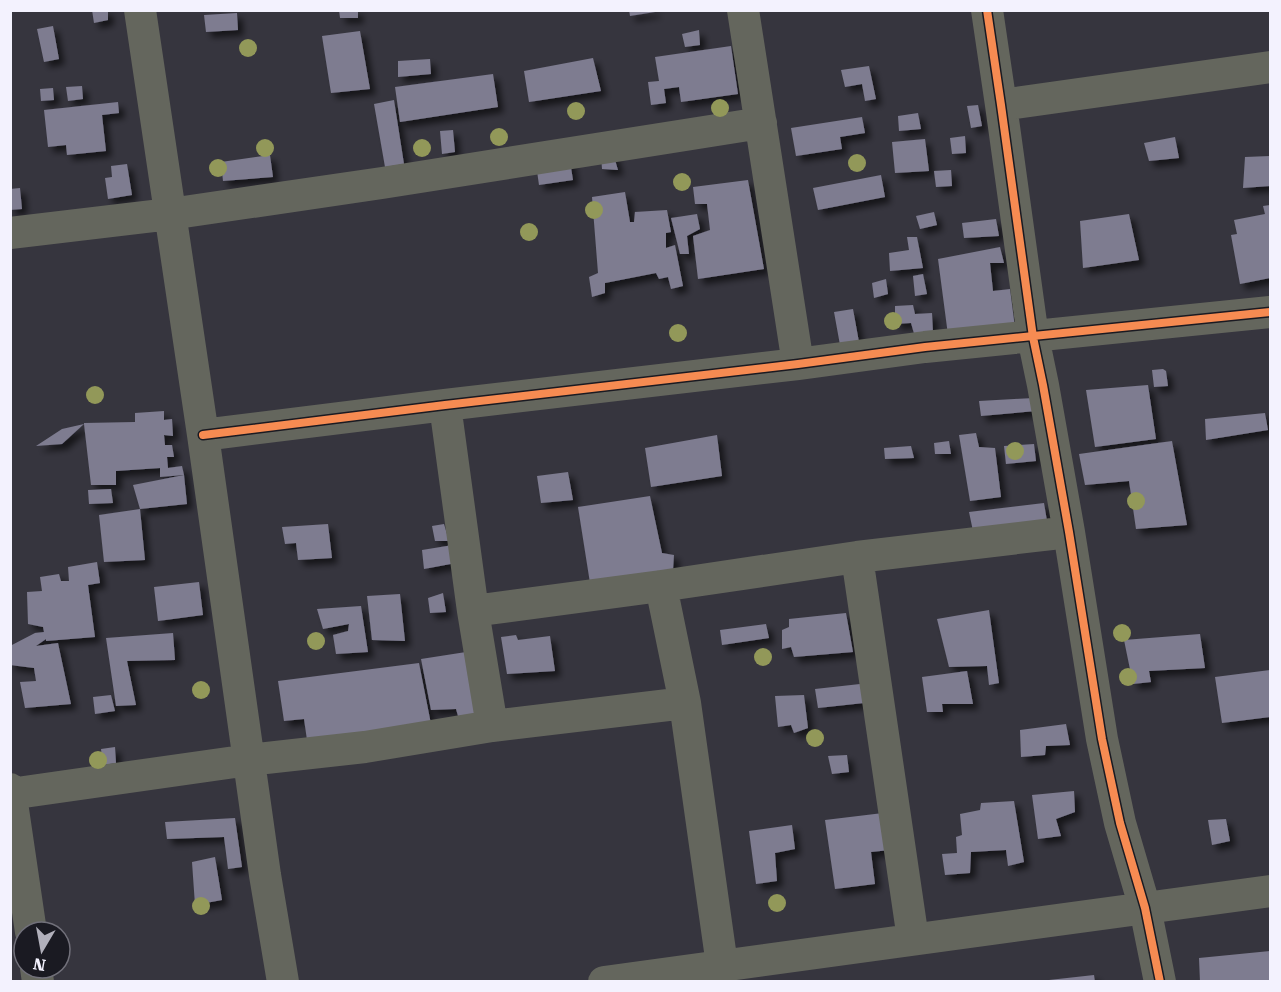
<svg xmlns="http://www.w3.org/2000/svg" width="1281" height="992" font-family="'Roboto Serif',serif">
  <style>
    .building { fill: #7e7c90; filter: url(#shadow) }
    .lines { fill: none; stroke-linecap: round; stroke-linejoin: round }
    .minor { stroke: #64665d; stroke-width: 32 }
    .cycleway-casing { stroke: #1a1a22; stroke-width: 11 }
    .cycleway { stroke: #f68b52; stroke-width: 8 }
    .tree { fill: #929859 }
  </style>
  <defs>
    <filter id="shadow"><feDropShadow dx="5.5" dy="5.5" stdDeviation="3" flood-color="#0009"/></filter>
  </defs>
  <rect width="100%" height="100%" fill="#36353e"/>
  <path class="building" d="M92,10H108V20L94,23Z
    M339,10H358V18H340Z
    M629,10H655V12L630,16Z
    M237,13L238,30L206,32L204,15Z
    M53,26L59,59L44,62L37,29Z
    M699,30L700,45L685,47L682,34Z
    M360,31L370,89L331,93L322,36Z
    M731,46L738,94L681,102L679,87L664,89L666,103L651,105L648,82L659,81L655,57Z
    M593,58L601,91L529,102L524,71Z
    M430,59L431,74L398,77V61Z
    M869,66L876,99L865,101L862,84L845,87L841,70Z
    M493,74L498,107L400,122L395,87Z
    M82,86L83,99L68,101L66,87Z
    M53,88L54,100L41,101L40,89Z
    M394,100L404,164L385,167L374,104Z
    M118,102L119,113L102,115L106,151L67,155L66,145L48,147L44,110Z
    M978,105L982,126L971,128L967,106Z
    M918,113L921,129L899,131L898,116Z
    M862,117L865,133L840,137L842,149L796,156L791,128Z
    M453,130L455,152L442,154L440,131Z
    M965,136L966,153L952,154L950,138Z
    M1175,137L1179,158L1149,161L1144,143Z
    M925,139L929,171L895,173L892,142Z
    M613,153L618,170L602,169L601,155Z
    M270,155L273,177L223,181L221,162Z
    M569,155L573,180L539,185L537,171Z
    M1270,156V186L1243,188L1245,157Z
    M127,164L132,195L108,199L105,178L112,177L111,166Z
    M951,170L952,186L936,187L934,171Z
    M881,175L885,197L818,210L813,188Z
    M748,180L764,269L698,279L693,236L710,230L707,204H695L693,187Z
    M20,188L22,209L10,210V189Z
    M625,192L630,222H634L635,212L667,210L671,232L666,233V248L675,245L683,286L671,289L668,277L659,279L656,273L605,283V293L592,297L589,277L598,273L592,197Z
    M1270,205V278L1240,284L1231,235L1237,234L1234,220L1265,214L1263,206Z
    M934,212L937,225L920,229L916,216Z
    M697,214L700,229L687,236L689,254H680L671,218Z
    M1129,214L1139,260L1083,268L1080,221Z
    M996,219L999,236L964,238L962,223Z
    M907,237H917L923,268L890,271L889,253L909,250Z
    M1000,247L1004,263H990L993,291L1010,289L1015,328L948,335L938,259Z
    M923,274L927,294L915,296L913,276Z
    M886,279L888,294L874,298L872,283Z
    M913,305L915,314L932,313L933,333L915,337L911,323L895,324V306Z
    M853,309L859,342L840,345L834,312Z
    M1163,369L1166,371L1168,386L1154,387L1152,370Z
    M1148,385L1156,439L1095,447L1086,390Z
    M1034,398L1036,411L981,416L979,401Z
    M164,411V420L172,419L173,436L164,435L165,445H172L174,457H167L168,468L182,466L184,475L187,504L140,509L133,485L184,475L160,477V468L116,471V485H91L84,424L62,444L36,446L62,429L84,424V423L135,422V413Z
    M1265,413L1268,430L1206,440L1205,419Z
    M976,433L979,447L995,448L1001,497L970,501L959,435Z
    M717,435L722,476L651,487L645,448Z
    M949,441L951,454H935L934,443Z
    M1172,441L1187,525L1136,529L1129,481L1085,485L1079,454Z
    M1034,444L1036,461L1006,464L1004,446Z
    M911,446L914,458L885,459L884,448Z
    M568,472L573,500L541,503L537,476Z
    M111,489L113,503L89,504L88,490Z
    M650,496L662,553L674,555L673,570L590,583L578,507Z
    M1044,503L1047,521L973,531L969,512Z
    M140,509L145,560L104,562L99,515Z
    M328,524L332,558L298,560L296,543L285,544L282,527Z
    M444,524L449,541H435L432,526Z
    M453,545L456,563L424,569L422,550Z
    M97,562L100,583L88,585L95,637L46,641V639L36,646L58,643L71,704L25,708L20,682L36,681L34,668L10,665V646L35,633L44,632L43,627L28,624L27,592L42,591L40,577L59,574L61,581H69L68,567Z
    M199,582L203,615L158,621L154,587Z
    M443,593L446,612L430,613L428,598Z
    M400,594L405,641L372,640L367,596Z
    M361,606L368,652L336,654L333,635L348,631L349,624L323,629L317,609Z
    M989,610L999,683L989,685L987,666L949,667L937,619Z
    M846,613L853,652L794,657L791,647L782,649V630L789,627V619Z
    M766,624L769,638L722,645L720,630Z
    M173,633L175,660L127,661L136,705L116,706L106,638Z
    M1200,634L1205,668L1149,671L1151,682L1133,684L1124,640Z
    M516,635L518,640L550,636L555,671L507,674L501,637Z
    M466,652L477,720L460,723L456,709L431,710L421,659Z
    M419,663L431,724L307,740L304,719L284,721L278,681Z
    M1270,670V717L1222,723L1215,677Z
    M967,671L973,704H942L943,712H927L922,677Z
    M860,684L864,703L818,708L815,689Z
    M111,695L115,711L95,714L93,697Z
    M804,695L808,728L794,733L791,725L778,727L775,696Z
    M1066,724L1070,745L1046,746L1045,755L1021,757L1020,730Z
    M115,747L116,763L103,765L101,749Z
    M847,755L849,772L832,774L828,756Z
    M1074,791L1075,812L1056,819L1061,836L1038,839L1032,795Z
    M1014,801L1024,862L1008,866L1006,850L971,852L970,873L945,875L942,854L957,853L956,837L962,835L960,814L980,810L981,803Z
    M883,813L890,850L871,852L875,884L835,889L825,820Z
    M235,818L242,867L228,869L224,837L167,839L165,822Z
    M1226,819L1230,841L1212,845L1208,820Z
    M792,825L795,849L775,853L777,881L756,884L749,831Z
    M215,857L222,900L195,905L192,862Z
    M1270,951V982H1200L1199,958Z
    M1094,975L1095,982H1049V980Z"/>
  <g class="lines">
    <path class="minor" d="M140,10L203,435L265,875L283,982
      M743,10L798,364
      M987,10L1001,105L1033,337L1043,385L1069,532L1102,739L1120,823L1145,908L1160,982
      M1001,105L1270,67
      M10,233L170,214L382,183L761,123
      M445,405L473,611L492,726
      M203,435L445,405L798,364L925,347L1270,312
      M857,557L913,939
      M661,586L685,703L722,965
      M473,611L661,586L857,557L1069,532
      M10,789L31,932
      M10,794L249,760L365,747L492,726L685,703
      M36,968L38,982
      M604,982L1270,891"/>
    <g class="cycleway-casing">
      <path id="cycleway" d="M987,10L1001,105L1033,337L1043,385L1069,532L1102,739L1120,823L1145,908L1160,982
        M203,435L445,405L798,364L925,347L1270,312"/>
    </g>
    <use href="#cycleway" class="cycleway"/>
  </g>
  <g class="tree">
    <circle cx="248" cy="48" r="9"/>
    <circle cx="720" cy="108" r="9"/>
    <circle cx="576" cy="111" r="9"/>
    <circle cx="499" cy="137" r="9"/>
    <circle cx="265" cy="148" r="9"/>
    <circle cx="422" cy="148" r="9"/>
    <circle cx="857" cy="163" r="9"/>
    <circle cx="218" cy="168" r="9"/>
    <circle cx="682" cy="182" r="9"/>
    <circle cx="594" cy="210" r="9"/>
    <circle cx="529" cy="232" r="9"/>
    <circle cx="893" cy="321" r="9"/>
    <circle cx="678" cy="333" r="9"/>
    <circle cx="95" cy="395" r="9"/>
    <circle cx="1015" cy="451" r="9"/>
    <circle cx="1136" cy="501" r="9"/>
    <circle cx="1122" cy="633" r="9"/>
    <circle cx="316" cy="641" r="9"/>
    <circle cx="763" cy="657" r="9"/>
    <circle cx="1128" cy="677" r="9"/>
    <circle cx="201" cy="690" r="9"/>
    <circle cx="815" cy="738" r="9"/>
    <circle cx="98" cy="760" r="9"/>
    <circle cx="777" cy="903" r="9"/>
    <circle cx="201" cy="906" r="9"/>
  </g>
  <rect width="1281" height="992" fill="none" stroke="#f3f2fe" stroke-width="24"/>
  <g transform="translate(42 950) rotate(190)"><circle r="28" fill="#1a1a22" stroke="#71707a" stroke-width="1.5"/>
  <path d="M0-4.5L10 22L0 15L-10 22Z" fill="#b1b0bb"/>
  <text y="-9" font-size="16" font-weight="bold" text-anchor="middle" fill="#f3f2fe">N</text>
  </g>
</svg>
